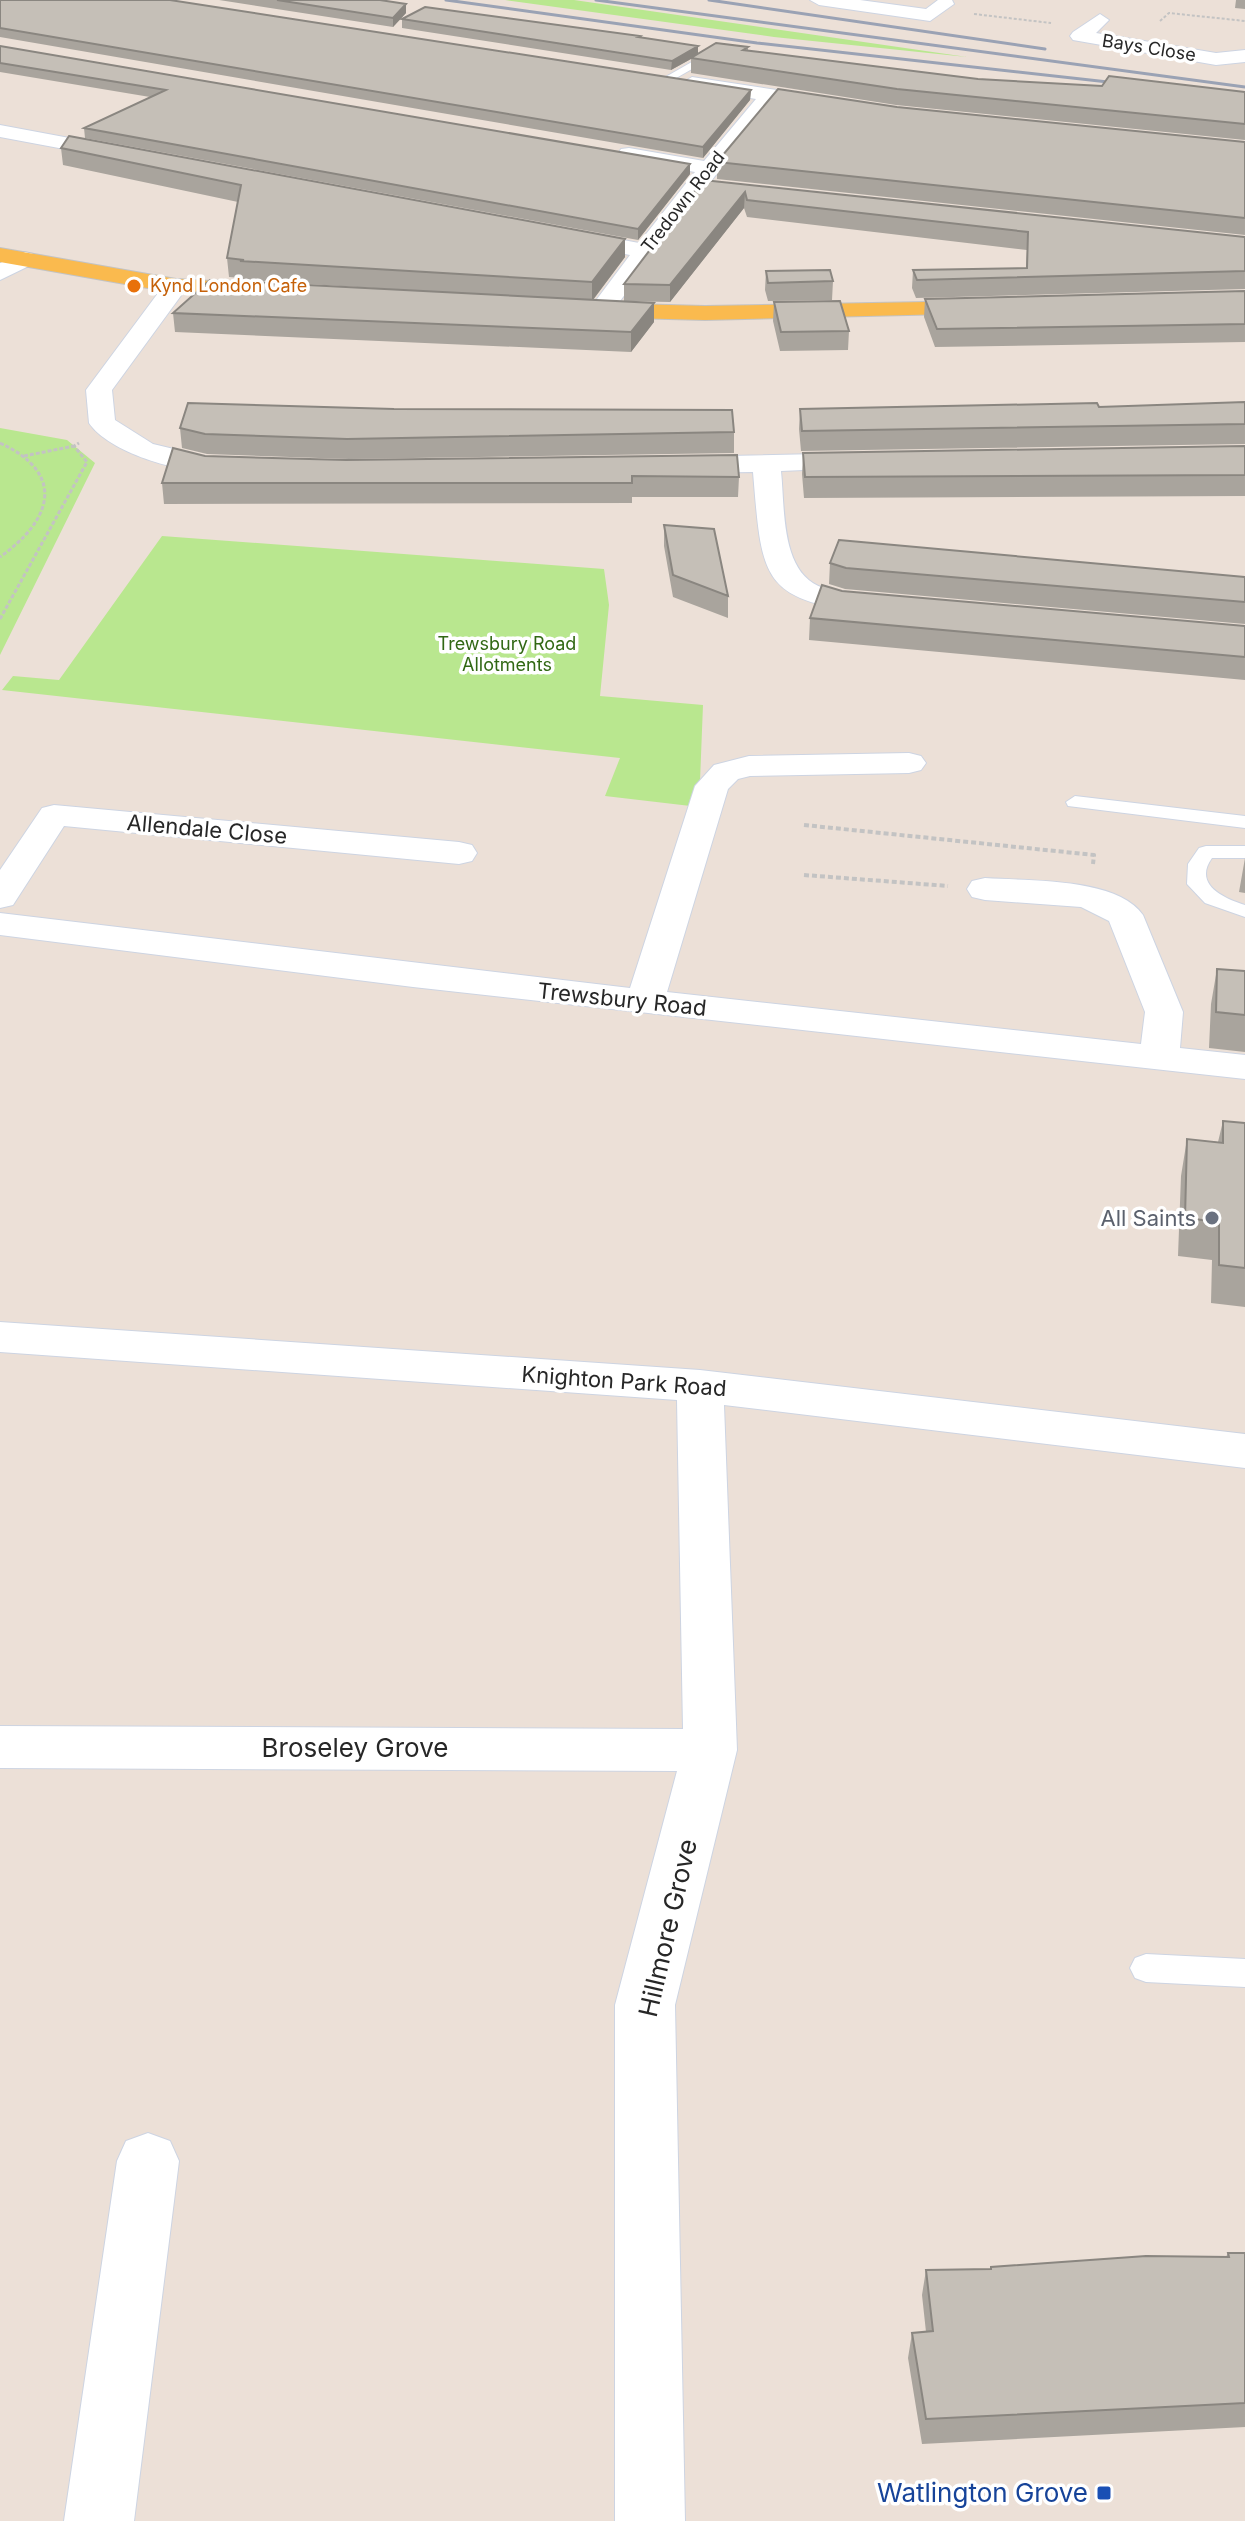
<svg xmlns="http://www.w3.org/2000/svg" width="1245" height="2521" font-family="Inter,sans-serif">
  <style>
    .green { fill: #b9e78f }
    .lines { fill: none; stroke-linecap: round; stroke-linejoin: round }
    .lane-casing { stroke: #cdd4e2; stroke-width: 2 }
    .street-casing { stroke: #cdd4e2; stroke-width: 2 }
    .primary-casing { stroke: #c3c3c3; stroke-width: 2 }
    .path-far2 { stroke: #c3c3c3; stroke-width: 2; stroke-dasharray: 3 2; stroke-linecap: butt }
    .path-far1 { stroke: #c3c3c3; stroke-width: 3; stroke-dasharray: 4 2; stroke-linecap: butt }
    .path { stroke: #c3c3c3; stroke-width: 4; stroke-dasharray: 5 3; stroke-linecap: butt }
    .lane { fill: #fff; fill-rule: evenodd }
    .street { fill: #fff; fill-rule: evenodd }
    .primary { fill: #faba4e; fill-rule: evenodd }
    .rail { stroke: #9aa2b4; stroke-width: 3 }
    .wall { fill: #a9a49d }
    .shaded-wall { fill: #8a8680 }
    .building { fill: #c5bfb7; stroke: #8a8680; stroke-width: 2 }
    .food-dot { fill: #e8710a; stroke: #fff; stroke-width: 3 }
    .worship-dot { fill: #6b7280; stroke: #fff; stroke-width: 3 }
    .transit-dot { fill: #1a4fb4; stroke: #fff; stroke-width: 3 }
    .labels { text-anchor: middle; stroke-width: 7; stroke-linejoin: round; paint-order: stroke }
    .far-street-label { font-size: 18px; fill: #272727; stroke: #fff }
    .far-food-label { font-size: 18px; fill: #c56008; stroke: #fff; text-anchor: start }
    .far-park-label { font-size: 18px; fill: #316814; stroke: #fff }
    .street-label { font-size: 22px; fill: #272727; stroke: #fff }
    .worship-label { font-size: 22px; fill: #5b616d; stroke: #fff; text-anchor: end }
    .near-street-label { font-size: 26px; fill: #272727; stroke: #fff }
    .near-transit-label { font-size: 26px; fill: #164399; stroke: #fff; text-anchor: end }
  </style>
  <rect width="100%" height="100%" fill="#ece0d7"/>
  <path class="green" d="M505,0H574L967,57L774,37Z
    M0,428L67,440L95,463L0,655Z
    M162,536L604,569L609,605L600,696L703,705L699,807L605,796L620,758L2,690L13,676L59,680Z"/>
  <g class="lines">
    <g class="lane-casing">
      <path id="lane" d="M704,55L713,57L671,81L662,79Z
        M1075,796L1245,816V828L1068,806L1066,802Z
        M1206,846H1245V858H1212C1193,884 1223,898 1245,905V917L1205,903L1187,884L1188,864L1199,848Z
        M1146,1954L1245,1959V1987L1146,1982L1135,1978L1130,1968L1135,1958Z"/>
    </g>
    <g class="street-casing">
      <path id="street" d="M810,0H860L926,9L938,0H952L954,4L930,21L819,5Z
        M1100,14L1109,20L1096,33L1216,53L1245,50V62L1216,65L1073,40L1070,36L1073,32Z
        M692,77L829,98L839,104L829,110L775,102L685,213L609,316H591L588,311L630,255L557,241L553,236L557,231L565,229L639,243L695,172L621,159L618,154L621,149L629,148L704,161L756,99L685,87L682,83Z
        M0,125L123,148L134,154L123,160L0,137Z
        M25,252L33,254L37,259L33,264L0,280V263Z
        M176,279L185,281L188,286L112,390L115,420L153,444L207,457L241,459L245,465L241,471C202,480 112,457 89,423L86,390L167,281Z
        M863,453L873,455L877,461L873,467L781,471C785,508 780,575 824,588C845,594 866,592 887,598L891,604L887,610L876,613C760,602 762,579 753,472L680,473L670,471L666,465L670,459L680,457Z
        M909,753L921,756L926,763L921,770L909,773L750,776L738,779L728,789L667,992L1141,1044L1145,1012L1109,921L1081,907L985,900L972,897L967,889L972,881L985,878C1027,881 1117,877 1143,915L1183,1012L1180,1048L1245,1055V1079L413,987L0,935V913L630,988L695,786L714,765L749,756Z
        M54,805L459,842L472,845L477,853L472,861L459,864L64,826L13,905L0,908V870L42,808Z
        M0,1322L700,1370L1245,1434V1468L724,1405L737,1750L675,2005L685,2521H615V2005L677,1771L0,1768V1726L683,1729L677,1400L0,1352Z
        M148,2133L170,2141L179,2161L134,2521H64L117,2161L126,2141Z"/>
    </g>
    <g class="primary-casing">
      <path id="primary" d="M0,248L176,279L263,284L272,286L275,291L272,296L263,298L176,293L0,262Z
        M982,301L991,303L994,308L991,313L705,320L595,317L586,315L583,310L586,305L595,303L705,306Z"/>
    </g>
    <path class="path-far2" d="M974,14L1051,23
      M1160,21L1169,13L1245,21"/>
    <path class="path-far1" d="M0,443C67,474 52,520 0,557
      M24,456L74,446
      M0,619L87,462L74,446L79,443"/>
    <path class="path" d="M804,825L1094,855L1093,864
      M804,875L948,886"/>
    <use href="#lane" class="lane"/>
    <use href="#street" class="street"/>
    <use href="#primary" class="primary"/>
    <path class="rail" d="M446,0L757,43L1126,84
      M596,0L1245,87
      M709,0L1045,49"/>
  </g>
  <path class="wall" d="M0,0L751,90L750,100L703,158L0,37Z
    M219,0H380L406,13L393,27Z
    M1236,0H1245V9L1235,8Z
    M402,19L640,36V37L698,54L748,47V51L978,79L1102,86L1245,92V140L896,105L691,73V59L671,70L402,28Z
    M0,46L690,174L638,240L85,138L84,128L150,97L0,72Z
    M897,107L1245,142V235L717,179V162Z
    M61,148L625,257L593,300L654,303V322L631,352L175,332L173,313L473,294L241,280V278L229,277L227,258L238,202L63,165Z
    M703,180L1245,237V289L916,298L912,288L913,270L1026,268L1027,250L747,217L744,208L670,302L624,301V284Z
    M766,271L833,281L832,300L768,301L765,290Z
    M1245,291V342L935,347L924,317L925,299Z
    M774,302L849,331L848,350L780,351L773,321Z
    M1245,402V444L801,451L799,429L800,409L1099,407Z
    M180,428L734,432V453L348,459L207,454L182,448Z
    M1245,446V496L804,498L802,474L803,453Z
    M205,456L739,477L738,497H632V503L164,504L162,483Z
    M664,525L728,596V618L673,597L664,546Z
    M830,563L1245,577V624L845,589L829,584Z
    M842,591L1245,626V680L809,640L810,618Z
    M1245,858V893L1239,892Z
    M1217,969L1245,971V1052L1209,1048L1211,1004Z
    M1223,1121L1245,1123V1307L1211,1303L1212,1260L1178,1256L1181,1176L1187,1139L1218,1142Z
    M1228,2253H1245V2427L922,2444L908,2358L912,2333L926,2332L922,2295L926,2270L991,2269V2267L1226,2257Z"/>
  <path class="shaded-wall" d="M406,4V13L393,27V18Z
    M698,46V55L671,70L672,61Z
    M751,90L750,100L703,158V147Z
    M690,164V174L638,240V229Z
    M745,192L744,208L670,302V285Z
    M625,239V257L592,301V282Z
    M654,303V322L631,352V332Z"/>
  <path class="building" d="M0,0H170L751,90L703,147L0,28Z
    M277,0H380L406,4L393,18Z
    M425,7L640,36L638,37L698,46L672,61L402,19Z
    M716,43L748,47L743,50L978,79L1102,86L1109,76L1245,92V124L897,89L691,58Z
    M0,46L690,164L638,229L84,128L166,90L0,63Z
    M778,89L897,107L1245,142V218L717,162Z
    M69,136L625,239L592,282L240,261L244,260L227,258L241,185L61,148Z
    M703,180L1245,237V271L917,280L913,270L1027,268L1028,232L747,200L745,192L670,285L624,284Z
    M830,270L833,281L768,283L766,271Z
    M210,280L654,303L631,332L173,313Z
    M1245,291V324L937,329L925,299Z
    M840,301L849,331L781,332L774,302Z
    M1245,402V424L802,431L800,409L1097,403L1099,407Z
    M188,403L394,409L732,410L734,432L347,439L205,434L180,428Z
    M1245,446V475L805,477L803,453Z
    M173,448L205,456L346,460L737,455L739,477L632,476V483H162Z
    M664,525L714,529L728,596L673,575Z
    M839,540L1245,577V602L846,568L830,563Z
    M822,585L842,591L1245,626V657L810,618Z
    M1217,969L1245,971V1015L1216,1012Z
    M1223,1121L1245,1123V1268L1219,1265V1222L1185,1218L1187,1139L1223,1143Z
    M1228,2253H1245V2403L926,2419L912,2333L933,2331L926,2270L991,2269V2267L1146,2256L1229,2257Z"/>
  <circle class="food-dot" cx="134" cy="286" r="8"/>
  <circle class="worship-dot" cx="1212" cy="1218" r="8"/>
  <rect class="transit-dot" x="1096" y="2485" width="16" height="16" rx="4"/>
  <g class="labels">
    <g class="far-street-label">
      <text transform="translate(1149 48) rotate(9)" y="6">Bays Close</text>
      <text transform="translate(683 202) rotate(-52)" y="6">Tredown Road</text>
    </g>
    <g class="far-food-label">
      <text x="150" y="292">Kynd London Cafe</text>
    </g>
    <g class="far-park-label">
      <text x="507" y="650">Trewsbury Road<tspan x="507" dy="21">Allotments</tspan></text>
    </g>
    <g class="street-label">
      <text transform="translate(207 829) rotate(5)" y="8">Allendale Close</text>
      <text transform="translate(622 999) rotate(6)" y="8">Trewsbury Road</text>
      <text transform="translate(624 1381) rotate(4)" y="8">Knighton Park Road</text>
    </g>
    <g class="worship-label">
      <text x="1196" y="1226">All Saints</text>
    </g>
    <g class="near-street-label">
      <text x="355" y="1757">Broseley Grove</text>
      <text transform="translate(668 1928) rotate(-77)" y="9">Hillmore Grove</text>
    </g>
    <g class="near-transit-label">
      <text x="1088" y="2502">Watlington Grove</text>
    </g>
  </g>
</svg>
